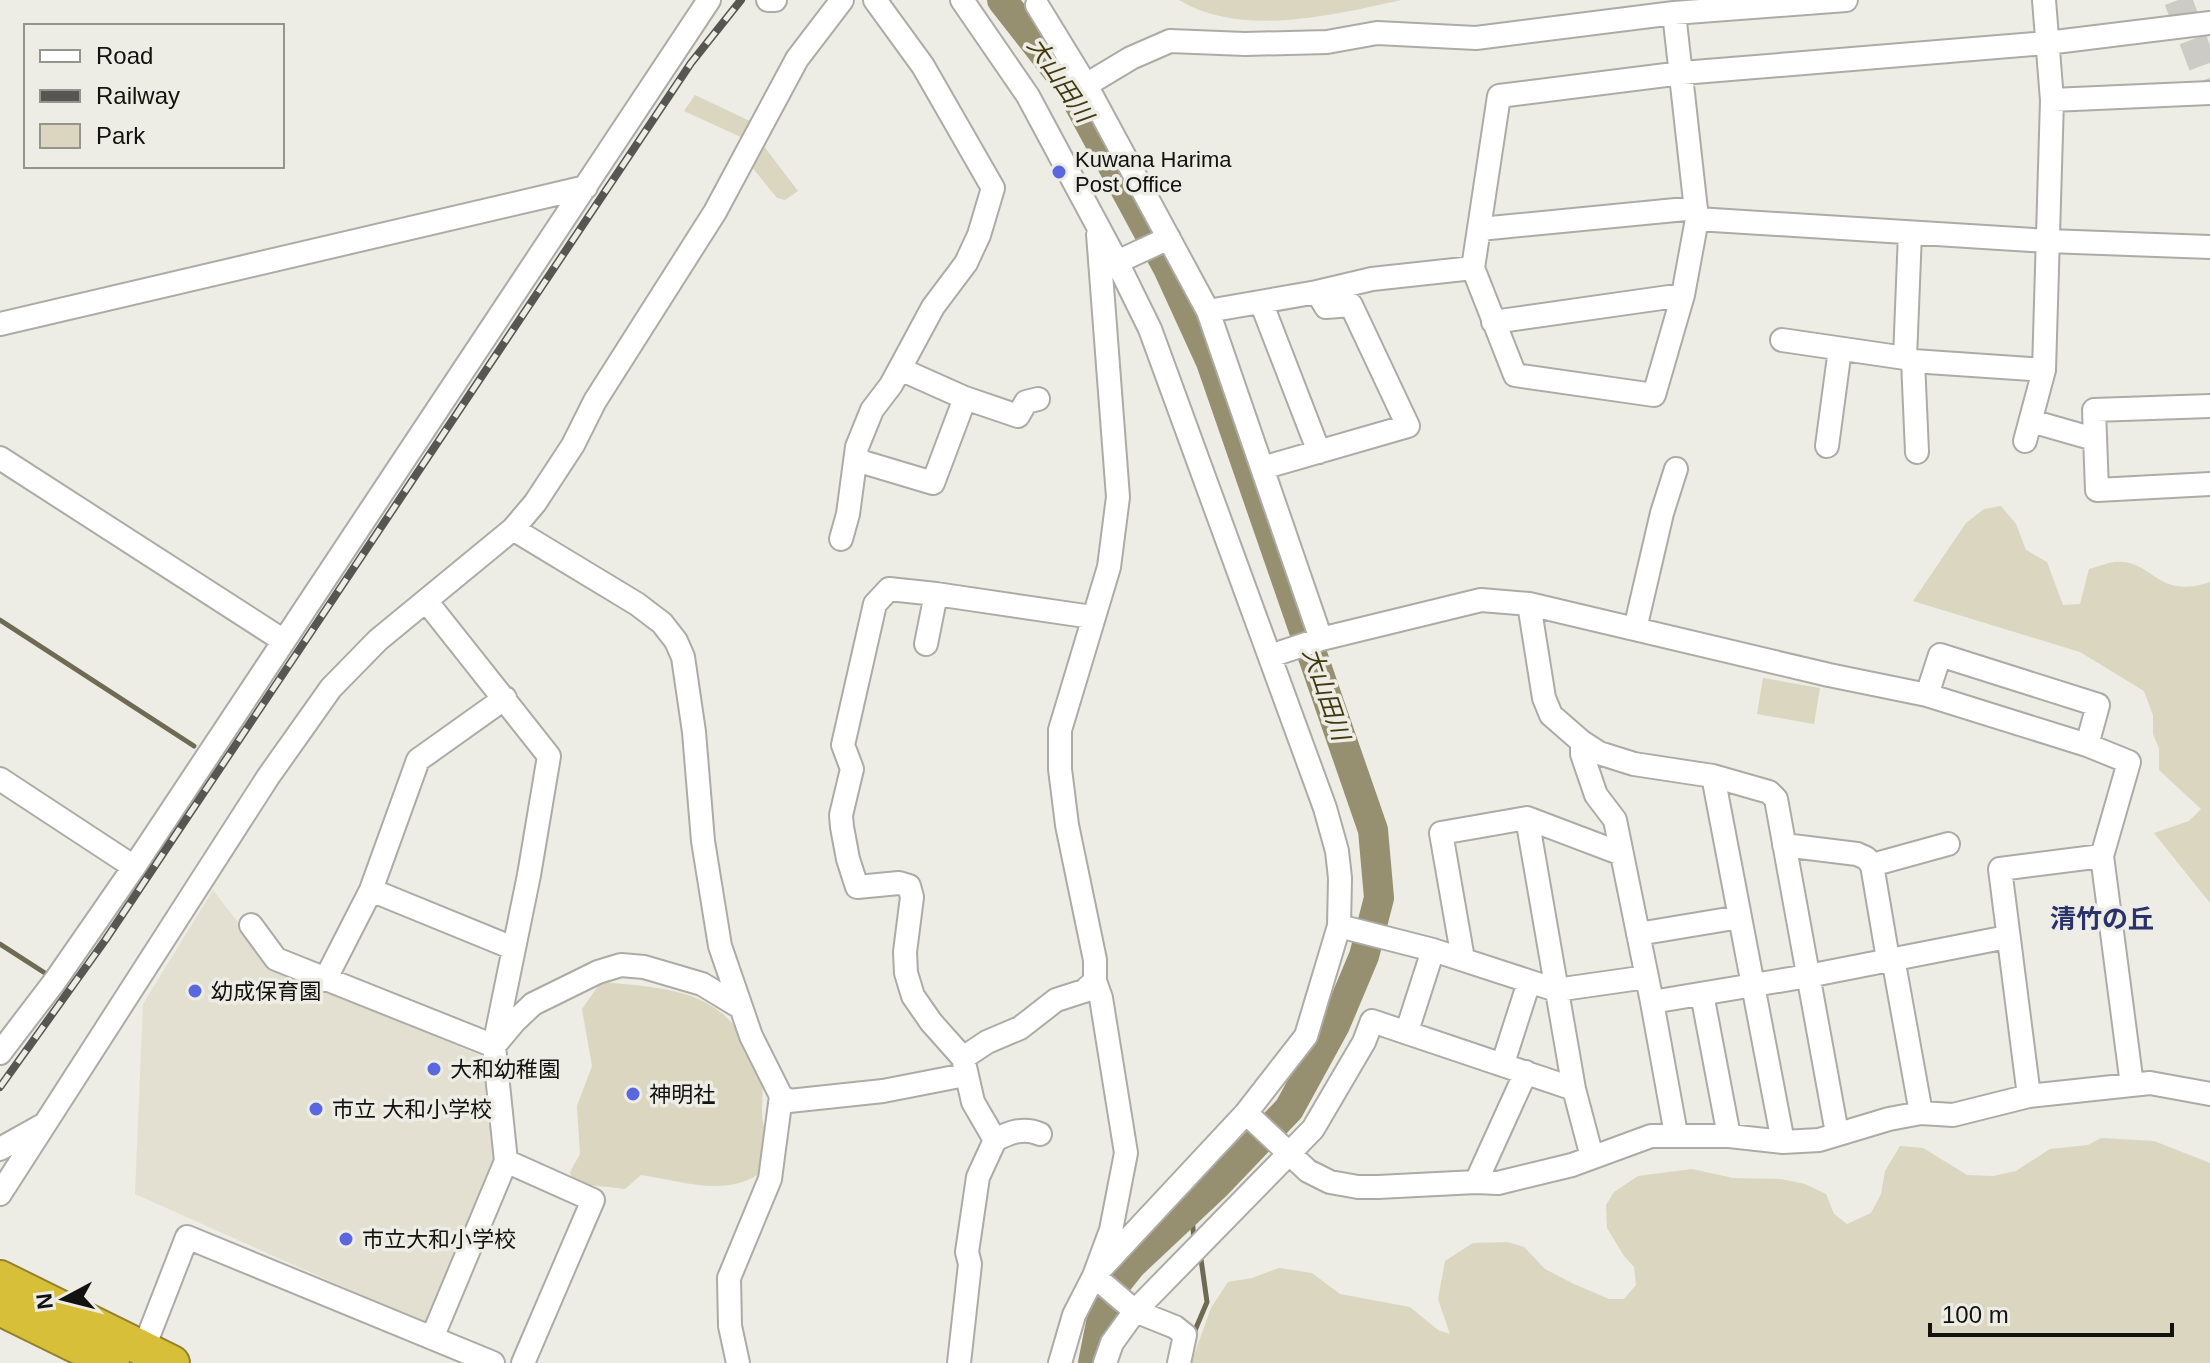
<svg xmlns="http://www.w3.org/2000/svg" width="2210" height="1363" font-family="Helvetica,'Noto Sans JP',sans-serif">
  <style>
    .built { fill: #e3e0d2 }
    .green { fill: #dad6c0 }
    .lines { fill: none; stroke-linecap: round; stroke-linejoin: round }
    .stream { stroke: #6e6a53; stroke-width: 5 }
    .river { stroke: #969070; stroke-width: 30 }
    .major-tunnel { stroke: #cccbc5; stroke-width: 28; stroke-dasharray: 28 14; stroke-linecap: butt }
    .minor-casing { stroke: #adaba5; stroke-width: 26 }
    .highway-casing { stroke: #93822b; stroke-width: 38 }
    .minor { stroke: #fff; stroke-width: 22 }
    .highway { stroke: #d8bf3a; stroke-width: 34 }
    .rail-casing { stroke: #575653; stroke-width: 8 }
    .rail { stroke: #edece5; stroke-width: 5; stroke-dasharray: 15; stroke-linecap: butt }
    .poi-dot { fill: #5b67de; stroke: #edece5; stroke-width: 3 }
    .labels { text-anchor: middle; stroke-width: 7; stroke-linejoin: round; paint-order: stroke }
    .poi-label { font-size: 22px; fill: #121210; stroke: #edece5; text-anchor: start }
    .water-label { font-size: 24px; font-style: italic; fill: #423a0f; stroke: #edece5 }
    .quarter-label { font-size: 26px; font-weight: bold; fill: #2a316b; stroke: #edece5 }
  </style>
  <rect width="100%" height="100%" fill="#edece5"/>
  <path class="built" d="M213,890L272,966L488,1059L500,1158L426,1324L135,1194L143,1004Z"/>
  <path class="green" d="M1179,0H1401C1334,15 1241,38 1179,0Z
    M695,95L754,123L743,138L684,111Z
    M763,145L798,191L785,200L777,198L752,167Z
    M2001,506L2016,524L2026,550L2047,562L2063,605L2080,604L2089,569C2097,567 2106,563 2114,562C2153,558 2156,601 2210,582V903L2154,833L2189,821L2201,809L2159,770V748L2153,734V715L2144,691L2080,652L1913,601L1966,523L1984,509Z
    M1763,678L1820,688L1814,724L1757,714Z
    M601,982C680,989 735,991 761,1079C765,1094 760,1108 763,1122C763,1128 769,1133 770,1139C771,1148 767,1161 765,1170C727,1199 684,1181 641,1175L625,1189L573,1183L570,1172L580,1154L577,1106L592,1066L582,1009Z
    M2101,1138L2154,1141L2210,1163V1363H1191L1211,1308L1228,1282L1252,1278L1279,1268L1312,1273L1340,1294L1410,1307L1438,1330L1450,1334L1438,1299L1445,1261L1473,1243L1507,1242L1524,1247L1545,1269L1574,1284L1609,1299H1624L1636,1285L1634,1267L1624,1256L1607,1228L1606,1205L1614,1192L1638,1176L1692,1169L1733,1178L1781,1179L1805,1184L1826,1194L1834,1214L1847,1224L1871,1213L1881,1194L1885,1171L1900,1146L1923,1148L1967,1175L1993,1176L2016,1171L2050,1149L2088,1145Z"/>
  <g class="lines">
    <path class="stream" d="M0,620L194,746
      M0,944L48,975
      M1191,1206L1194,1240
      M1193,1335L1207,1302L1200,1252"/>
    <path class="river" d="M1002,0L1070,87L1168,268L1211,362L1373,830L1379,898L1364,956L1335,1025L1289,1109L1216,1185L1132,1264L1112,1289L1102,1318L1093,1363"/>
    <path class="major-tunnel" d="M2178,0L2210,85"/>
    <g class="minor-casing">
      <path id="minor" d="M768,0H775
        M962,0L1028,96L1117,262L1150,329L1325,808L1337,851L1340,878L1339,926L1306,1036L1246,1113L1094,1276L1074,1315L1060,1363
        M1037,5L1086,85L1208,311L1321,639L1270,656
        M1086,85L1131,58L1170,41L1245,44L1327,42L1377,33L1476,38L1674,13L1846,0
        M2052,100L2210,93
        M1697,219L2048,241L2210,247
        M1480,229L1696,208
        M1910,233L1905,358L1913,361L2044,370L2052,100L2044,0
        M1117,262L1169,238
        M1473,268L1515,375L1654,395L1683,295L1697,219L1674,13
        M1261,302L1319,452
        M1208,311L1317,292L1372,279L1473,268L1499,96L1682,73L2047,43L2210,23
        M1493,322L1683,295
        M0,324L586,187
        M1782,340L1905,358
        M1913,361L1917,452
        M900,369L965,398L1018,416L1026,402L1038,399
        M2210,406L2094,410L2097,490L2210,484
        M2031,421L2094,439
        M2025,441L2044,370
        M1827,446L1840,349
        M0,458L284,641
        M856,460L933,483L965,398
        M1262,468L1408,426L1351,305L1326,307L1317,292
        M513,529L637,604L662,623L676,641L683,657L694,732L703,841L720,946L751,1036L781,1096L789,1101L883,1091L965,1075
        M841,539L848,514L857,447L872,410L891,385L933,307L966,263L979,235L993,188L923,66L875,0
        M936,594L889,589L875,604L843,745L852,769L841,815L842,827L848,859L857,887L899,883L909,886L912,897L905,952L906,973L913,996L931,1022L963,1058L973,1102L995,1140
        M427,602L549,756L529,875L494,1046L506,1161L432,1338
        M1529,604L1544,698L1551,715L1582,742L1599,753L1634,764L1713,776L1769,792L1776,799L1837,1133
        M1635,629L1662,513L1676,469
        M1321,639L1481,600L1529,604L1829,675L1927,695L2087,745L2129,762L2102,856L2132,1085
        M926,644L936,594L1092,617
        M1927,695L1940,655L2098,705L2087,745
        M1582,742V754L1596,795L1615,820L1652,1002L1676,1134
        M1713,776L1783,1142
        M0,779L134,867
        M1527,818L1574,1089L1592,1157
        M1784,845L1857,854L1866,858L1872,865L1888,959
        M1872,865L1948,844
        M371,890L513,948
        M251,925L276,959L494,1046L515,1021L533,1004L598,972L621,965L644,967L702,984L740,1007
        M1339,926L1433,950L1556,990L1647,977
        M1638,934L1740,917
        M1893,958L1921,1113
        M1463,959L1441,833L1527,818L1622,854
        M325,980L371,890L418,760L505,698
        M1095,981L1101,998L1126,1153L1111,1230L1094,1276L1135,1311L1175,1327L1185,1335L1179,1363
        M1702,994L1729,1136
        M1652,1002L1808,976L2007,937
        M1407,1031L1433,950
        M0,1053L55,981L134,867L709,0
        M963,1058L987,1042L1020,1028L1056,1000L1084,991L1095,981V960L1067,825L1060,769V730L1109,567L1118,497L1098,234
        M1503,1063L1529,982
        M2029,1096L2000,869L2102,856
        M1246,1113L1308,1171L1330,1182L1358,1187H1378L1476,1182L1498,1183L1572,1165L1651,1136H1729L1783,1142L1819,1140L1889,1119L1921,1113L1953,1115L2029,1096L2150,1083L2210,1094
        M0,1149L41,1126
        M506,1161L593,1200L523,1363
        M1476,1182L1526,1072
        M0,1194L268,777L331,688L378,640L513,529L535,503L573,445L595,401L715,212L797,59L842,0
        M143,1350L187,1237L493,1363
        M738,1363L730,1326L729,1278L770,1179L781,1096
        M959,1363L970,1264L967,1252L978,1177L995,1140C1010,1132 1024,1127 1040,1134
        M1105,1363L1112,1343L1135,1311L1313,1129L1364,1042L1372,1021L1574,1089"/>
    </g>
    <g class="highway-casing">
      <path id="highway" d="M0,1278L172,1363
        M0,1308L112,1363"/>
    </g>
    <use href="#minor" class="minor"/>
    <use href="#highway" class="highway"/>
    <g class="rail-casing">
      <path id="rail" d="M0,1087L106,939L691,63L741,0"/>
    </g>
    <use href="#rail" class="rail"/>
  </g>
  <g class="poi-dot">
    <circle cx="1059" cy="172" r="8"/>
    <circle cx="195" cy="991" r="8"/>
    <circle cx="434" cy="1069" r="8"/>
    <circle cx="633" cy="1094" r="8"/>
    <circle cx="316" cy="1109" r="8"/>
    <circle cx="346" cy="1239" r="8"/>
  </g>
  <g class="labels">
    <g class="poi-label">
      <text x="1075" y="167">Kuwana Harima<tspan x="1075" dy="25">Post Office</tspan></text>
      <text x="211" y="999">幼成保育園</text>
      <text x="450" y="1077">大和幼稚園</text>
      <text x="649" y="1102">神明社</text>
      <text x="332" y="1117">市立 大和小学校</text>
      <text x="362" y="1247">市立大和小学校</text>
    </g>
    <g class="water-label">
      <text transform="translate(1060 80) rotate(56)" y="8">大山田川</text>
      <text transform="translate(1326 694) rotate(71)" y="8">大山田川</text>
    </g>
    <g class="quarter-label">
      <text x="2102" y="928">清竹の丘</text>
    </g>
  </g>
  <rect x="24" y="24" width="260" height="144" fill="#edece5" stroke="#959590" stroke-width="2"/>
  <rect x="40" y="50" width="40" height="12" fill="#ffffff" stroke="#959590" stroke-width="2"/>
  <text x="96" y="64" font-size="24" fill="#121210">Road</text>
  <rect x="40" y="90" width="40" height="12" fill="#575653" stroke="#959590" stroke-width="2"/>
  <text x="96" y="104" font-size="24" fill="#121210">Railway</text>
  <rect x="40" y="124" width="40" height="24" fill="#dad6c0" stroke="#959590" stroke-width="2"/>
  <text x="96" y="144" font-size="24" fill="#121210">Park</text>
  <g transform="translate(64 1299) rotate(263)" stroke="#edece5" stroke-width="6" paint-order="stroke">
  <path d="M0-6L14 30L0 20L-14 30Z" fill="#121210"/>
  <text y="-12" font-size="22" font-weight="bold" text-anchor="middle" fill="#121210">N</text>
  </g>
  <path d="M1930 1323v12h242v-12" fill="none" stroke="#121210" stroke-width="4"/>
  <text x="1942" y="1323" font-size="24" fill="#121210" stroke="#edece5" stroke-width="6" paint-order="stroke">100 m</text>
</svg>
